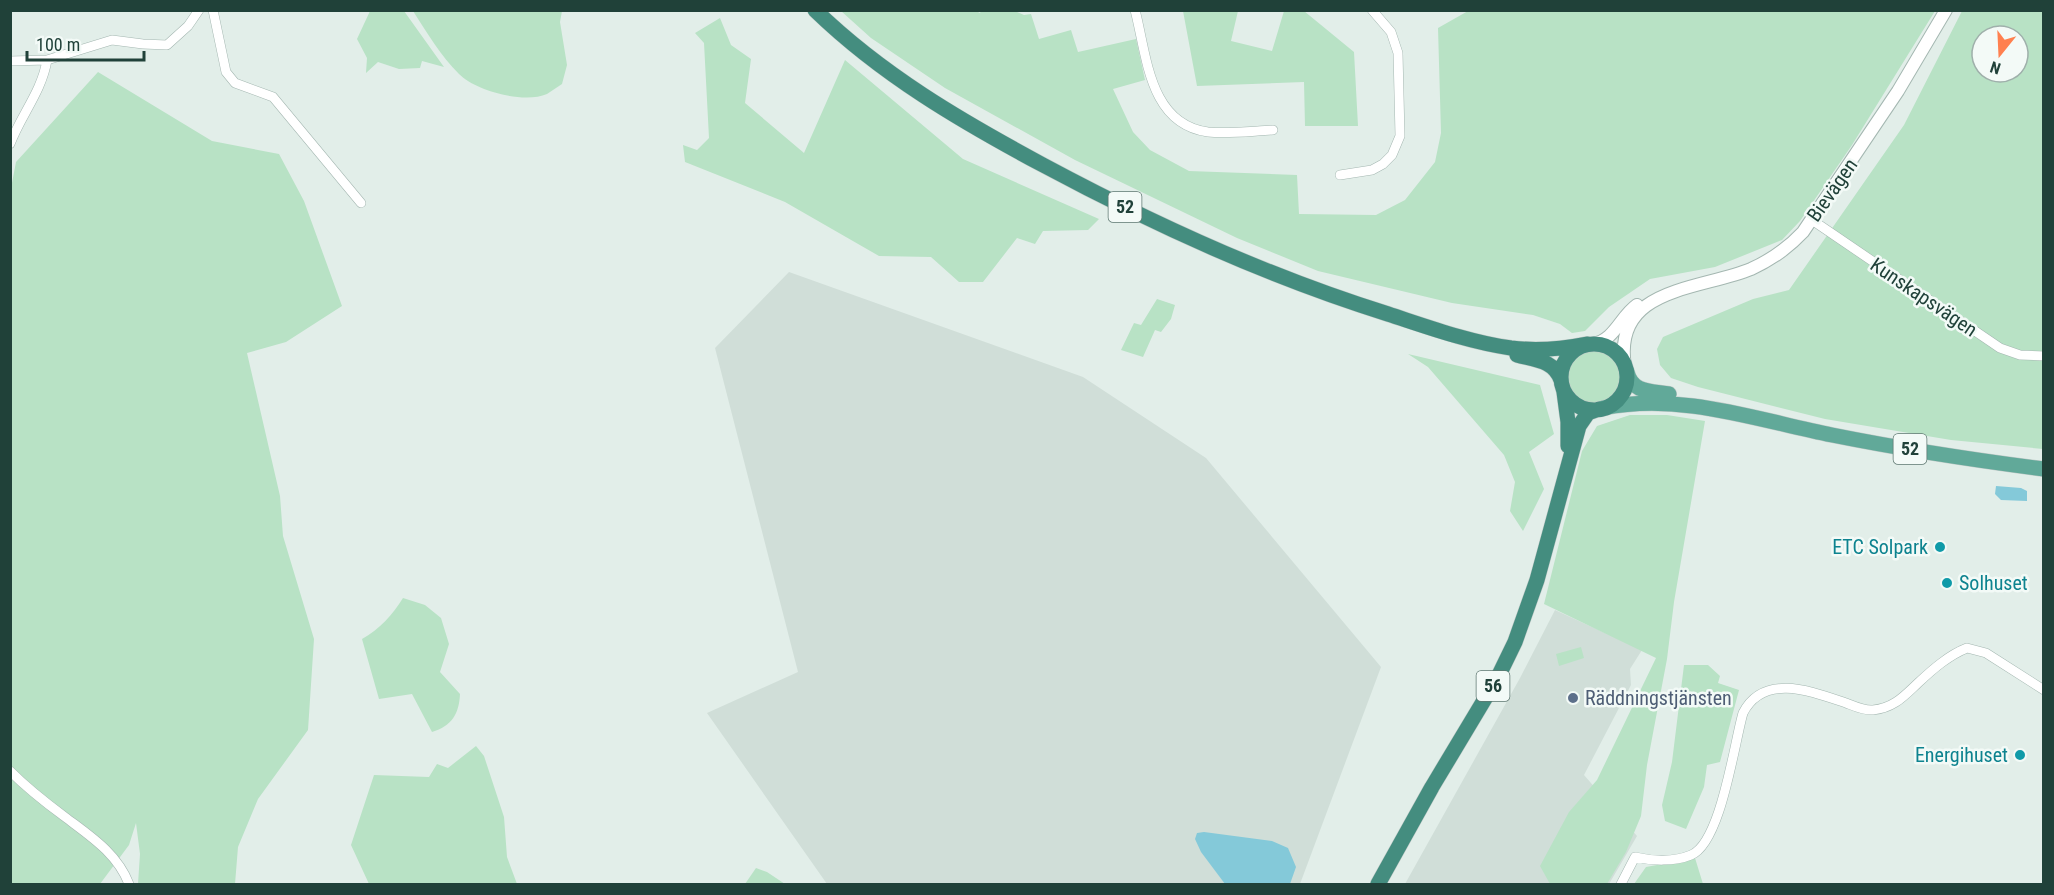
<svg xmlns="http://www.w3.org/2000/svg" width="2054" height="895" font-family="'Roboto Condensed',sans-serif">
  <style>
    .built { fill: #d0ded8 }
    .green { fill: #b8e2c5; fill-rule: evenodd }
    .water { fill: #84c9d9 }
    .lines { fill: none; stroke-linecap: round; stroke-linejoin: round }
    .minor-casing { stroke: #a4b7b1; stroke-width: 10 }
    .tertiary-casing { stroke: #a4b7b1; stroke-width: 14 }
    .primary-casing { stroke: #c1cac8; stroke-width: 16 }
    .trunk-casing { stroke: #c1cac8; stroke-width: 16 }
    .minor { stroke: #fff; stroke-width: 9 }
    .tertiary { stroke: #fff; stroke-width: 12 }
    .primary { stroke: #61a999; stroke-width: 15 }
    .trunk { stroke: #448d7f; stroke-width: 15 }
    .culture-dot { fill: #0f9aa8; stroke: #f3faf7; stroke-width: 2 }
    .service-dot { fill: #5c6f8a; stroke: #f3faf7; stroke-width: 2 }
    .labels { text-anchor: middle; stroke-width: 5; stroke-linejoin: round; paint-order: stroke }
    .shield { fill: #f3faf7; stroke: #5f7872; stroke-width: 1.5 }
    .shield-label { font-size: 18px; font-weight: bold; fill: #204139 }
    .street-label { font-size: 20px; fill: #204139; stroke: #f3faf7 }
    .culture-label { font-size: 20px; fill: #0d838f; stroke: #f3faf7; text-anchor: end }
    .service-label { font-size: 20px; fill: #4e5e75; stroke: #f3faf7; text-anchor: start }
  </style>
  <rect width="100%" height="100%" fill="#e2eee9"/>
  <path class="built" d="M789,272L1083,377L1206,458L1381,667L1300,884H827L707,713L798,672L715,348Z
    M1555,610L1642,650L1630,669L1631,685L1584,775L1637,836L1609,884H1405L1520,678Z"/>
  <path class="green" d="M370,11H404L444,67L422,61L420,68L399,69L378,62L366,73L367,58L357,39Z
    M413,11H562L560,22L567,65L562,84C557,87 552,91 547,94C524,104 476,91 459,74C441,56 427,33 413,11Z
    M976,11L980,13L981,11H1015L1024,15L1031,14L1039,39L1071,30L1078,52L1136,39L1145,80L1113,89L1133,132L1150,150L1189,171L1297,175L1299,214L1376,215L1405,200L1435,162L1441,133L1438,28L1468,11H1935L1852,145L1800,221L1782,240L1715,267L1650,279L1609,307L1585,331L1572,333L1560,324L1533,315L1452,303L1318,271L1237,238L1075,160L945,88L871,38L841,11Z
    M1183,11H1238L1231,41L1272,51L1284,11H1304L1354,52L1358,126H1305L1304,82L1197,86Z
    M1962,11H2043V449L1951,440L1825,419L1698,387L1671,378L1660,365L1657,349L1663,337L1753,299L1789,290L1904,125ZM1982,36H2018V72H1982Z
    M720,18L731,45L751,59L745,103L804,153L845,60L963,159L1099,219L1088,230L1043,231L1035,244L1017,238L983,282H959L931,257L879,256L785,202L685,162L683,145L697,150L709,138L704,43L695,33Z
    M98,72L212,141L279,154L304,201L342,306L286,342L247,353L280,496L283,536L314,639L308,730L258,799L238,847L235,884H138L140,854L136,823L129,845L100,884H11V188L16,162Z
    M1157,299L1175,305L1171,319L1161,332L1155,330L1143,357L1121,350L1134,323L1141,325Z
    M1568 377a26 26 0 1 1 52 0a26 26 0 1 1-52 0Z
    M1408,354L1540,385L1554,434L1529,452L1544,489L1523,531L1510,511L1515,482L1504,455L1428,367Z
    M1630,415H1667L1705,421L1674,602L1667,659L1647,765L1641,816L1626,852L1607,884H1550L1540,866L1569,812L1597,780L1656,658L1544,604L1582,451L1597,426Z
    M403,598L425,605L441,618L449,644L440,672L460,694C459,714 452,726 432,732L412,694L379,699L362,639C379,630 393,614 403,598Z
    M1581,647L1584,658L1559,666L1556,654Z
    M1684,665H1708L1720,676L1718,683L1739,690L1720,762L1707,765L1704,787L1686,829L1665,821L1662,805L1672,762Z
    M476,746L484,756L504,817L507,857L517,884H369L351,845L374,775L429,777L437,764L448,768Z
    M1695,858L1703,884H1634L1646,867Z
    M756,868L767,872L785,884H745Z"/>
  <path class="water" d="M1996,486L2021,488L2027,491V501L2001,500L1995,494Z
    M1204,832L1272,841L1288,848L1296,867L1290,884H1225L1201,852L1195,839L1197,833Z"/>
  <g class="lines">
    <g class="minor-casing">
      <path id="minor" d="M213,10L226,72L235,83L273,97L361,203
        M1135,10C1147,56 1149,124 1208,132C1229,134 1252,131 1273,130
        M10,61L47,60L112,40L143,44L167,45L188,26L199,10
        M10,144C21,115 42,91 47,60
        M1340,175L1372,170L1383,164L1392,155L1400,136L1398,53L1391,32L1372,10
        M1812,220L2000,348L2020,355L2044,356
        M10,771C27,788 46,803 65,817C90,836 117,853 129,884
        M1621,884L1635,857C1652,861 1674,862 1691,855C1721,843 1734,744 1743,713C1764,672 1813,692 1846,703C1854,706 1864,711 1873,710C1894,708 1904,696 1918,683C1933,669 1949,655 1967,648L1986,653L2044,690"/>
    </g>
    <g class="tertiary-casing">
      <path id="tertiary" d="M1593,344C1615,340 1620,317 1637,305
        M1625,366C1612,287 1700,290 1751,269C1771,260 1788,248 1803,232L1898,91L1946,10"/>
    </g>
    <g class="primary-casing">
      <path id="primary" d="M1627,372C1632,393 1651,391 1669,394
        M1603,408C1680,392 1757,420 1832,435C1902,449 1973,460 2044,469"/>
    </g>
    <g class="trunk-casing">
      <path id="trunk" d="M815,10C882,75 961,121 1043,165C1153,224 1269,277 1388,314C1428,327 1469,342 1511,348C1536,351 1562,349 1587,344
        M1561 377a33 33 0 1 1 66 0a33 33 0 1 1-66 0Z
        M1517,355C1535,360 1554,360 1561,380
        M1564,392L1568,422V446
        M1378,884L1432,787L1498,677L1515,642L1537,580L1579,426L1588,413L1599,409"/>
    </g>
    <use href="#minor" class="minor"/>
    <use href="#tertiary" class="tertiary"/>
    <use href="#primary" class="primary"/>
    <use href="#trunk" class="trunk"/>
  </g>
  <g class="culture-dot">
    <circle cx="1940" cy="547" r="6"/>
    <circle cx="1947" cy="583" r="6"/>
    <circle cx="2020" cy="755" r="6"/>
  </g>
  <circle class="service-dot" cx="1573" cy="698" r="6"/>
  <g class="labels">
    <g class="shield">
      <rect x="1108.5" y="192" width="33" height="30" rx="4.5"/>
      <rect x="1893.5" y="434" width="33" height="30" rx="4.5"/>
      <rect x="1476.5" y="671" width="33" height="30" rx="4.5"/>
    </g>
    <g class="shield-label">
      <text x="1125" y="213">52</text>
      <text x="1910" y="455">52</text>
      <text x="1493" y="692">56</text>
    </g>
    <g class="street-label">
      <text transform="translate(1832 190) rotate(-55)" y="7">Bievägen</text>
      <text transform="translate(1924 297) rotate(34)" y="7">Kunskapsvägen</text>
    </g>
    <g class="culture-label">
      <text x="1928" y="554">ETC Solpark</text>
      <text x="1959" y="590" text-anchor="start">Solhuset</text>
      <text x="2008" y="762">Energihuset</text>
    </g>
    <g class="service-label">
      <text x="1585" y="705">Räddningstjänsten</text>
    </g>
  </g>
  <rect width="2054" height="895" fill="none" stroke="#204139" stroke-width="24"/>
  <g transform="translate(2000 54) rotate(198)"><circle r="28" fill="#f3faf7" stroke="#9fb0ab" stroke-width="1.5"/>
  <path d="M0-4.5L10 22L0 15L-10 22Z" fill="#ff804f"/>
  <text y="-9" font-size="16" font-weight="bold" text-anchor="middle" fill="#204139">N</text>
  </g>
  <path d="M27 51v9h117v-9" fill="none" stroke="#204139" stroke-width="3"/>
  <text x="36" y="51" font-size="18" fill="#204139" stroke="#f3faf7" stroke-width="4.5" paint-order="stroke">100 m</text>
</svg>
